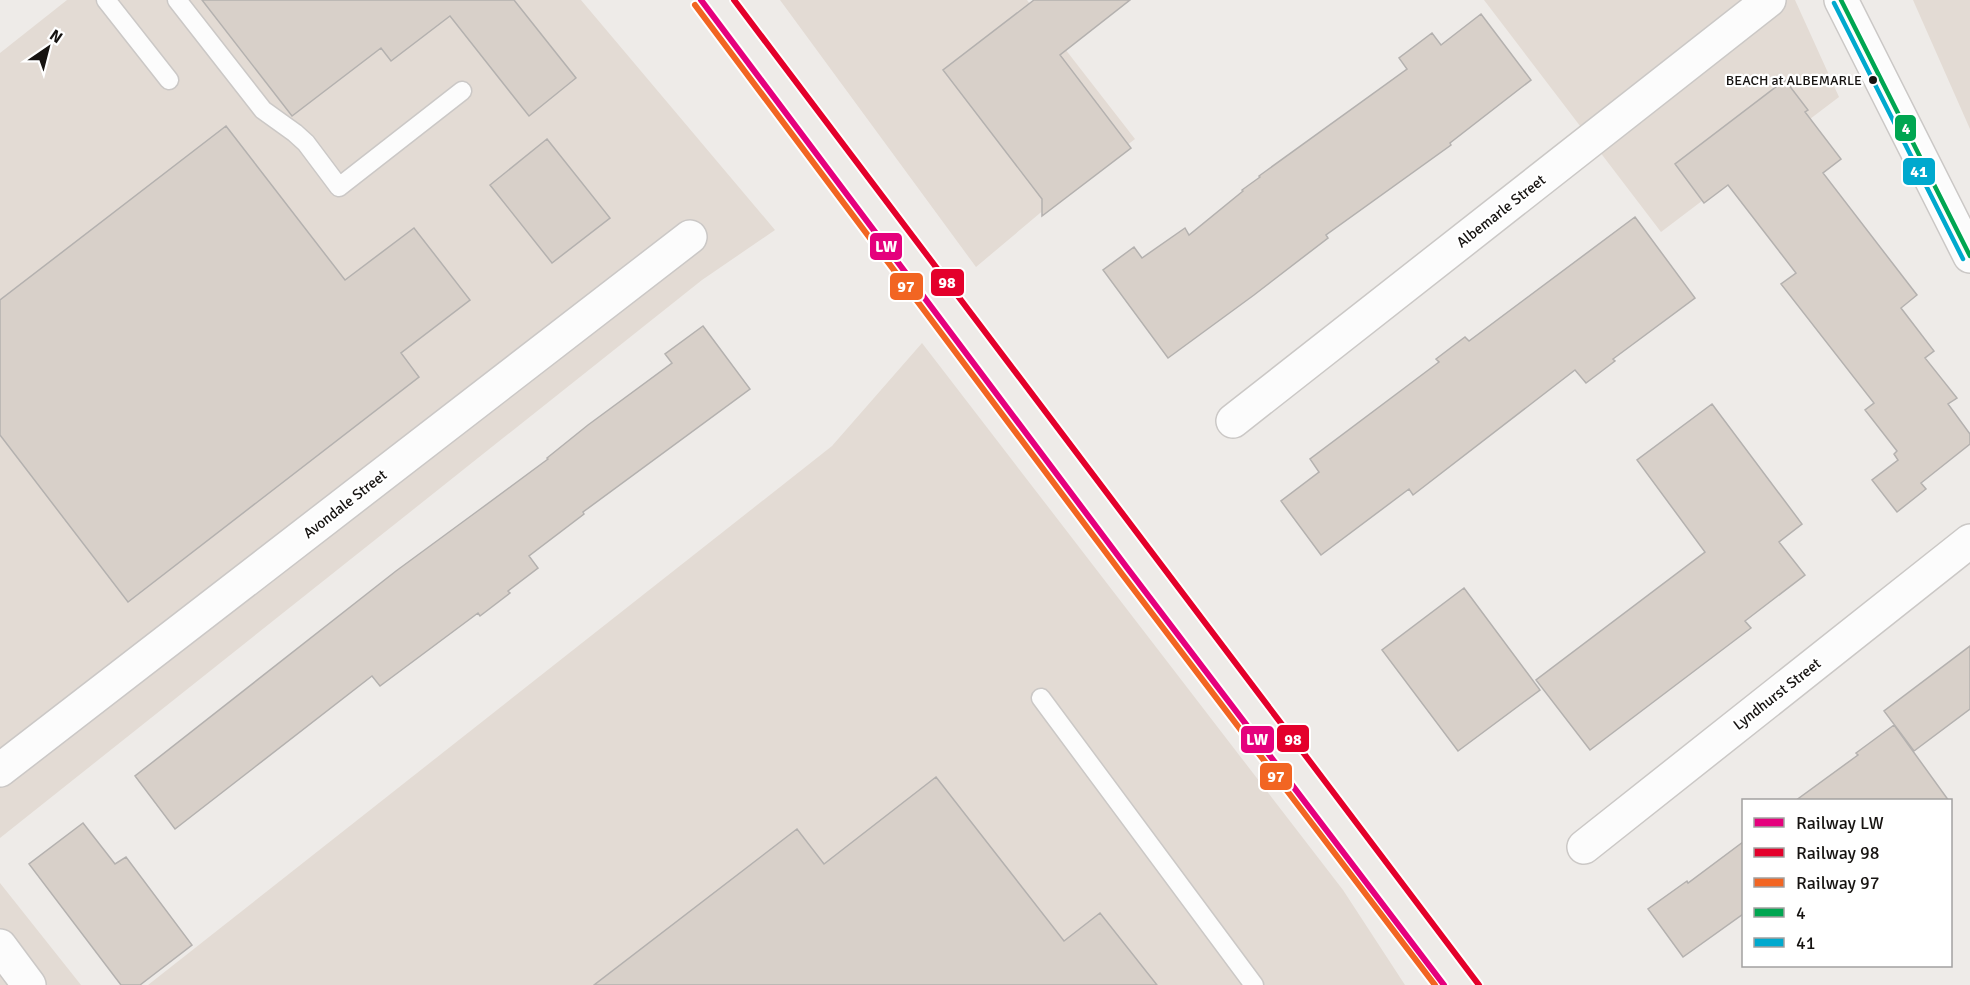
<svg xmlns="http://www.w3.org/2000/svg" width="1970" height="985" font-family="Signika,sans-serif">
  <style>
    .built { fill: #e3dbd4 }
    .building { fill: #d8d0c9; stroke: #b4b1af; stroke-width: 1.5 }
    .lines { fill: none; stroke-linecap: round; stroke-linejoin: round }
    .service-casing { stroke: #cbc8c6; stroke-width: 21 }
    .minor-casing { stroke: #cbc8c6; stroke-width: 36 }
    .tertiary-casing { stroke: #cbc8c6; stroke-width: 36 }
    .service { stroke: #fcfcfc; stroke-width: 18 }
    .minor { stroke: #fcfcfc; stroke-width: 33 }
    .tertiary { stroke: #fcfcfc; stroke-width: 33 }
    .bus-1-casing { stroke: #fff; stroke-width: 9 }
    .bus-2-casing { stroke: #fff; stroke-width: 9 }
    .bus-1 { stroke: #00a651; stroke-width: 4.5 }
    .bus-2 { stroke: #00a9ce; stroke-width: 4.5 }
    .rail-1-casing { stroke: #fff; stroke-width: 10 }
    .rail-2-casing { stroke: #fff; stroke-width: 10 }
    .rail-3-casing { stroke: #fff; stroke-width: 10 }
    .rail-1 { stroke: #e5007d; stroke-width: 6 }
    .rail-2 { stroke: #e4002b; stroke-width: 6 }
    .rail-3 { stroke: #f26522; stroke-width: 6 }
    .bus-dot { fill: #161311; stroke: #fff; stroke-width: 2 }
    .labels { text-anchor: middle; stroke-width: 4.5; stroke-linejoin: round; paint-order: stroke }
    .bus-label { font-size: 14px; fill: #161311; stroke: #fff; text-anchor: end }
    .street-label { font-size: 15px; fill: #161311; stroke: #fff }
    .line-badge { stroke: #fff; stroke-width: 2 }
    .badge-label { font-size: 16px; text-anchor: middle; font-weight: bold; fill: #fff }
  </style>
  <rect width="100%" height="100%" fill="#eeebe8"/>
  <path class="built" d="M67,0H581L775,230L702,280L0,838V53Z
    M780,0H1027L1135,139L1052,203L976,267Z
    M1484,0H1795L1839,97L1661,232Z
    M1913,0H1970V129Z
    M922,343L1343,890L1405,985H148L832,446Z
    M0,883L81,985H0Z"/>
  <path class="building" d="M202,0H514L576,78L529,116L450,16L391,61L381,48L292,116Z
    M1034,0H1130L1060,55L1131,148L1042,216V199L943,70Z
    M1481,14L1531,80L1450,143L1451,145L1326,235L1328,238L1254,295L1168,358L1103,270L1134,247L1142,258L1185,228L1189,235L1243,191L1242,190L1260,177L1259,176L1407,69L1399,58L1432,33L1441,45Z
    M1785,80L1808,110L1805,112L1841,159L1823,173L1917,295L1901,308L1934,351L1925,358L1957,398L1948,404L1970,434V444L1921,483L1926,489L1897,512L1872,480L1898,460L1894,454L1897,451L1865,410L1874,403L1781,284L1796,273L1728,185L1704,203L1675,164Z
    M226,126L345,280L414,228L470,300L401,353L419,377L128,602L0,435V300Z
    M547,139L610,218L552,263L490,185Z
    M1635,217L1695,298L1613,359L1615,361L1586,383L1575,370L1413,495L1409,489L1321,555L1281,501L1319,472L1310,459L1439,362L1436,359L1465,337L1469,341Z
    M703,326L750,389L583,512L584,514L529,556L538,568L508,591L510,593L480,616L478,613L380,686L372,676L175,829L135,776L396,571L479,510L548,459L547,458L588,425L672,363L665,354Z
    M1712,404L1802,524L1779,542L1805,575L1745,621L1751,628L1590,750L1536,680L1705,552L1637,460Z
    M1464,588L1540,690L1458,751L1382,650Z
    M1970,646V709L1914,751L1884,711Z
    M1894,725L1949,801H1795L1858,755L1856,753Z
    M936,777L1064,941L1100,913L1157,985H594L797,829L824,864Z
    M83,823L115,864L126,857L192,945L140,985H121L29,864Z
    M1743,842V914L1683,957L1648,909L1687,881L1688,883Z"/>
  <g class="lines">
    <g class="service-casing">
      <path id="service" d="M106,0L169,80
        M177,0L263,110L295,133L306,143L339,187L462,91
        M1041,698L1254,985"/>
    </g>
    <g class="minor-casing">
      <path id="minor" d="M1233,421L1769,0
        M0,770L690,237
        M1584,847L1970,541
        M0,946L29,985"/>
    </g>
    <g class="tertiary-casing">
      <path id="tertiary" d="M1841,0L1970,256"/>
    </g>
    <use href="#service" class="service"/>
    <use href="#minor" class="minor"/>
    <use href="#tertiary" class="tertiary"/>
    <g class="bus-1-casing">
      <path id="bus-1" d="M1841,0L1970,256"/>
    </g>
    <g class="bus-2-casing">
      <path id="bus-2" d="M1834,3L1963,259"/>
    </g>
    <use href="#bus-1" class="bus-1"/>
    <use href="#bus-2" class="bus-2"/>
    <g class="rail-1-casing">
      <path id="rail-1" d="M701,0L1128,569L1444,985"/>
    </g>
    <g class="rail-2-casing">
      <path id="rail-2" d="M734,0L1479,985"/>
    </g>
    <g class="rail-3-casing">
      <path id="rail-3" d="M695,5L1122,574L1435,985"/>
    </g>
    <use href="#rail-1" class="rail-1"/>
    <use href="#rail-2" class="rail-2"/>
    <use href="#rail-3" class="rail-3"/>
  </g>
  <circle class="bus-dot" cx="1873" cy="80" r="5"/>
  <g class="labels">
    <g class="bus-label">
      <text x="1862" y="85">BEACH at ALBEMARLE</text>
    </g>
    <g class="street-label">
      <text transform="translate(1501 211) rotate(-38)" y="5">Albemarle Street</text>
      <text transform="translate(345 504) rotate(-38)" y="5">Avondale Street</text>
      <text transform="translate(1777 694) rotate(-38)" y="5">Lyndhurst Street</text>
    </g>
  </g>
  <g class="line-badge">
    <rect x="1894" y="114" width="23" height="28" rx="6" fill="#00a651"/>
    <rect x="1902" y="157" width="34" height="29" rx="6" fill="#00a9ce"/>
    <rect x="869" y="232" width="34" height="29" rx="6" fill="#e5007d"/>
    <rect x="930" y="268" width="35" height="29" rx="6" fill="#e4002b"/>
    <rect x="889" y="272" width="35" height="29" rx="6" fill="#f26522"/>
    <rect x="1276" y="724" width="34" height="29" rx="6" fill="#e4002b"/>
    <rect x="1240" y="725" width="35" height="29" rx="6" fill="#e5007d"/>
    <rect x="1259" y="762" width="34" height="29" rx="6" fill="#f26522"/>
  </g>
  <g class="badge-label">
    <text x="1906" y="134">4</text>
    <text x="1919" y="177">41</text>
    <text x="886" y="252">LW</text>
    <text x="947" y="288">98</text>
    <text x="906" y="292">97</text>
    <text x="1293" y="745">98</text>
    <text x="1257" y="745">LW</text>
    <text x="1276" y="782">97</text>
  </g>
  <rect x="1742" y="799" width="210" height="168" fill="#ffffff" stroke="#a2a1a0" stroke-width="1.5"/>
  <rect x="1754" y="818" width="30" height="9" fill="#e5007d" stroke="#a2a1a0" stroke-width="1.5"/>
  <text x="1796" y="829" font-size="18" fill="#161311">Railway LW</text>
  <rect x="1754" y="848" width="30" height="9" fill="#e4002b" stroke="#a2a1a0" stroke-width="1.5"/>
  <text x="1796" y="859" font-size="18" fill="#161311">Railway 98</text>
  <rect x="1754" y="878" width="30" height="9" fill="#f26522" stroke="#a2a1a0" stroke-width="1.5"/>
  <text x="1796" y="889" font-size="18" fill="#161311">Railway 97</text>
  <rect x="1754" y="908" width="30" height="9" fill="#00a651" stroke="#a2a1a0" stroke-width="1.5"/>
  <text x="1796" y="919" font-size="18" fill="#161311">4</text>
  <rect x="1754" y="938" width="30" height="9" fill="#00a9ce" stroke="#a2a1a0" stroke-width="1.5"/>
  <text x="1796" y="949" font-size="18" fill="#161311">41</text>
  <g transform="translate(48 48) rotate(35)" stroke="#ffffff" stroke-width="4.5" paint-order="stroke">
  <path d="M0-4.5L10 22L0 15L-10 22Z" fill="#161311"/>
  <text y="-9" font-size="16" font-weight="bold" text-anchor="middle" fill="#161311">N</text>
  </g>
</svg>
